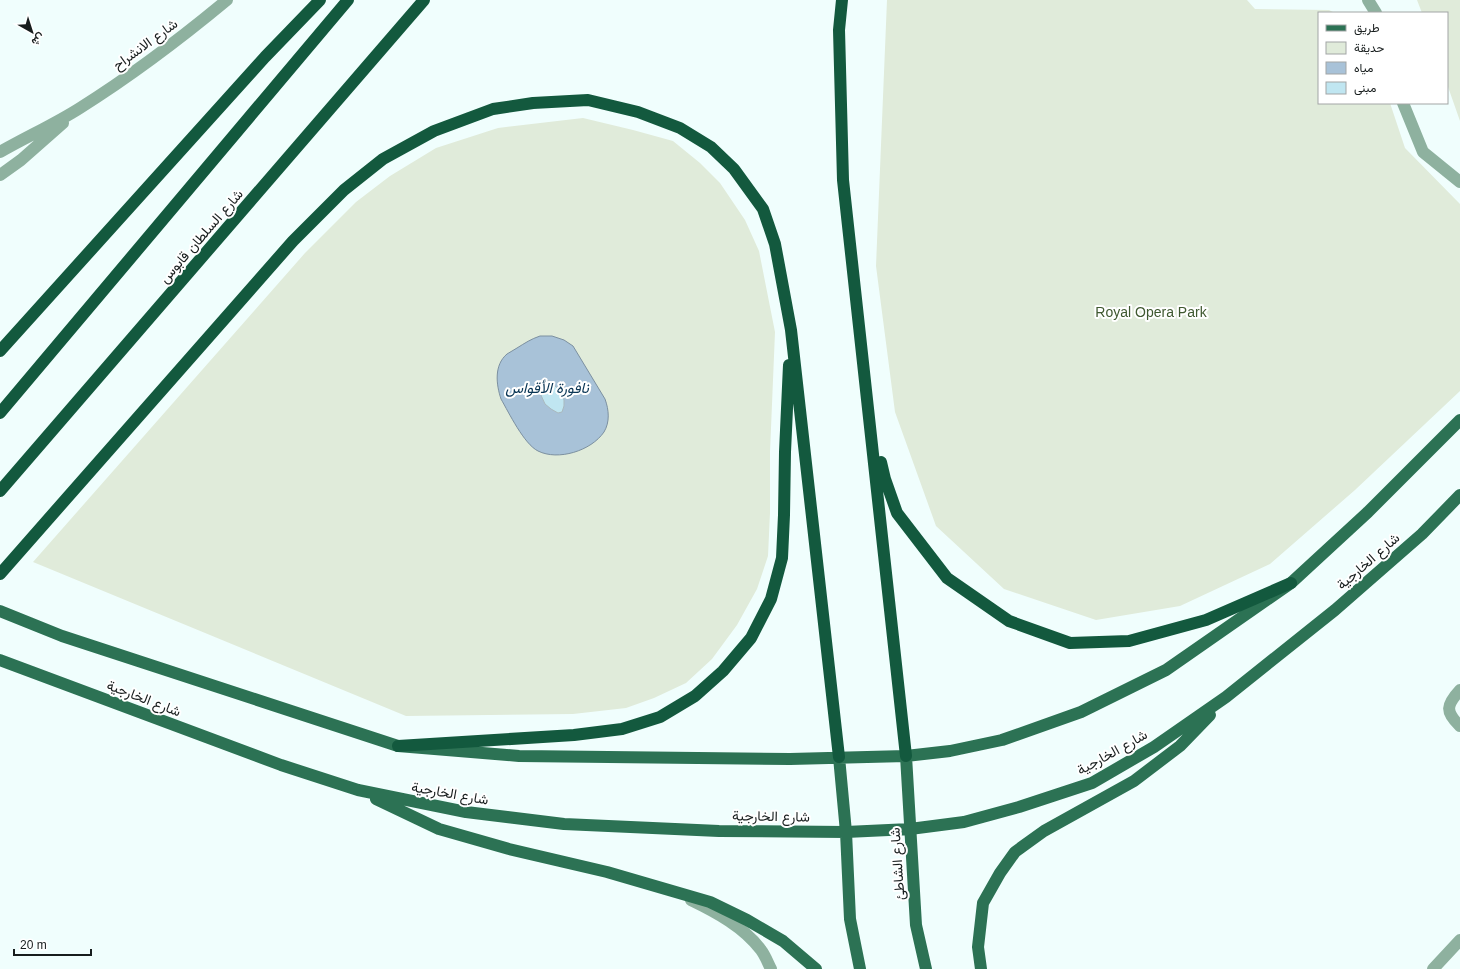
<svg xmlns="http://www.w3.org/2000/svg" width="1460" height="969" font-family="Helvetica,Vazirmatn,sans-serif">
  <style>
    .green { fill: #e0ebda }
    .water { fill: #a8c2d8; stroke: #7c90a0 }
    .building { fill: #c0e6f1; stroke: #a9b9be }
    .lines { fill: none; stroke-linecap: round; stroke-linejoin: round }
    .minor { stroke: #8eb19f; stroke-width: 12 }
    .major { stroke: #2c7254; stroke-width: 12 }
    .highway { stroke: #13593e; stroke-width: 12 }
    .labels { text-anchor: middle; stroke-width: 4; stroke-linejoin: round; paint-order: stroke }
    .street-label { font-size: 14px; fill: #171d1d; stroke: #fff }
    .park-label { font-size: 14px; fill: #3e582f; stroke: #fff }
    .water-label { font-size: 15px; font-style: italic; fill: #093554; stroke: #fff }
  </style>
  <rect width="100%" height="100%" fill="#f0fefd"/>
  <path class="green" d="M887,0H1247L1255,9L1329,10L1335,13H1319V103H1390L1405,148L1460,204V391L1355,490L1270,564L1180,606L1096,620L1004,589L936,526L895,412L876,266Z
    M1417,0H1460V121L1447,84V13H1422Z
    M583,118L633,130L673,141L700,163L720,183L745,220L759,251L775,332L770,452V513L768,556L757,589L737,625L712,659L686,683L654,698L626,708L573,714L406,716L33,562L305,253L356,202L390,176L436,148L498,128Z"/>
  <path class="water" d="M540,336H552L564,340L573,346L605,399C609,410 610,422 604,432C591,451 558,461 538,451C524,444 509,413 501,399C496,384 494,365 507,354C510,352 514,350 517,348C525,343 531,339 540,336Z"/>
  <path class="building" d="M545,380L550,381L561,392L564,400V406L562,412L558,413L551,409L545,404L540,393V387Z"/>
  <g class="lines">
    <path class="minor" d="M1368,0L1376,13
      M1403,103L1423,152L1460,182
      M0,152C26,137 55,124 80,108C131,76 180,39 227,0
      M0,175L21,160L63,123
      M1460,690C1446,705 1445,712 1460,726
      M691,900C716,912 744,927 761,950C765,955 768,963 771,969
      M1433,969L1460,940"/>
    <path class="major" d="M0,611L62,636L398,746L519,756L790,759L906,756L950,751L1002,740L1081,712L1166,670L1291,583L1368,512L1460,420
      M0,660L281,765L358,790L466,812L564,824L719,831L846,832L910,829L964,822L1019,807L1092,783L1154,747L1226,697L1335,610L1422,534L1460,495
      M906,756L916,925L926,969
      M839,757L846,832L850,919L860,969
      M376,799L439,829L509,849L607,872L710,902L747,920L783,941L816,969
      M981,969L978,947L983,903L1000,873L1015,852L1044,831L1134,781L1180,746L1210,715"/>
    <path class="highway" d="M842,0L839,30L843,180L906,756
      M0,351L265,57L320,0
      M0,413L348,0
      M881,462L885,479L897,513L947,578L1009,621L1070,643L1129,641L1206,620L1291,583
      M0,491L424,0
      M0,574L293,241L344,190L383,159L434,131L493,109L533,103L588,100L638,112L680,128L711,147L734,169L763,209L775,244L791,330L839,757
      M398,746L574,735L622,729L660,717L695,696L723,671L751,638L771,599L782,558L784,515L785,452L789,365"/>
  </g>
  <g class="labels">
    <g class="street-label">
      <text transform="translate(145 44) rotate(-36)" y="5">شارع الانشراح</text>
      <text transform="translate(201 236) rotate(-49)" y="5">شارع السلطان قابوس</text>
      <text transform="translate(1368 561) rotate(-41)" y="5">شارع الخارجية</text>
      <text transform="translate(144 698) rotate(21)" y="5">شارع الخارجية</text>
      <text transform="translate(1112 752) rotate(-29)" y="5">شارع الخارجية</text>
      <text transform="translate(450 793) rotate(10)" y="5">شارع الخارجية</text>
      <text transform="translate(771 816) rotate(1)" y="5">شارع الخارجية</text>
      <text transform="translate(897 864) rotate(-94)" y="5">شارع الشاطئ</text>
    </g>
    <g class="park-label">
      <text x="1151" y="317">Royal Opera Park</text>
    </g>
    <g class="water-label">
      <text x="547" y="393">نافورة الأقواس</text>
    </g>
  </g>
  <rect x="1318" y="12" width="130" height="92" fill="#ffffff" stroke="#a2a5a5"/>
  <rect x="1326" y="25" width="20" height="6" fill="#2c7254" stroke="#a2a5a5"/>
  <text x="1354" y="32" font-size="12" fill="#171d1d">طريق</text>
  <rect x="1326" y="42" width="20" height="12" fill="#e0ebda" stroke="#a2a5a5"/>
  <text x="1354" y="52" font-size="12" fill="#171d1d">حديقة</text>
  <rect x="1326" y="62" width="20" height="12" fill="#a8c2d8" stroke="#a2a5a5"/>
  <text x="1354" y="72" font-size="12" fill="#171d1d">مياه</text>
  <rect x="1326" y="82" width="20" height="12" fill="#c0e6f1" stroke="#a2a5a5"/>
  <text x="1354" y="92" font-size="12" fill="#171d1d">مبنى</text>
  <g transform="translate(32 32) rotate(141)" stroke="#ffffff" stroke-width="3" paint-order="stroke">
  <path d="M0-3L7 15L0 10L-7 15Z" fill="#171d1d"/>
  <text y="-6" font-size="11" font-weight="bold" text-anchor="middle" fill="#171d1d">ش</text>
  </g>
  <path d="M14 949v6h77v-6" fill="none" stroke="#171d1d" stroke-width="2"/>
  <text x="20" y="949" font-size="12" fill="#171d1d" stroke="#ffffff" stroke-width="3" paint-order="stroke">20 m</text>
</svg>
